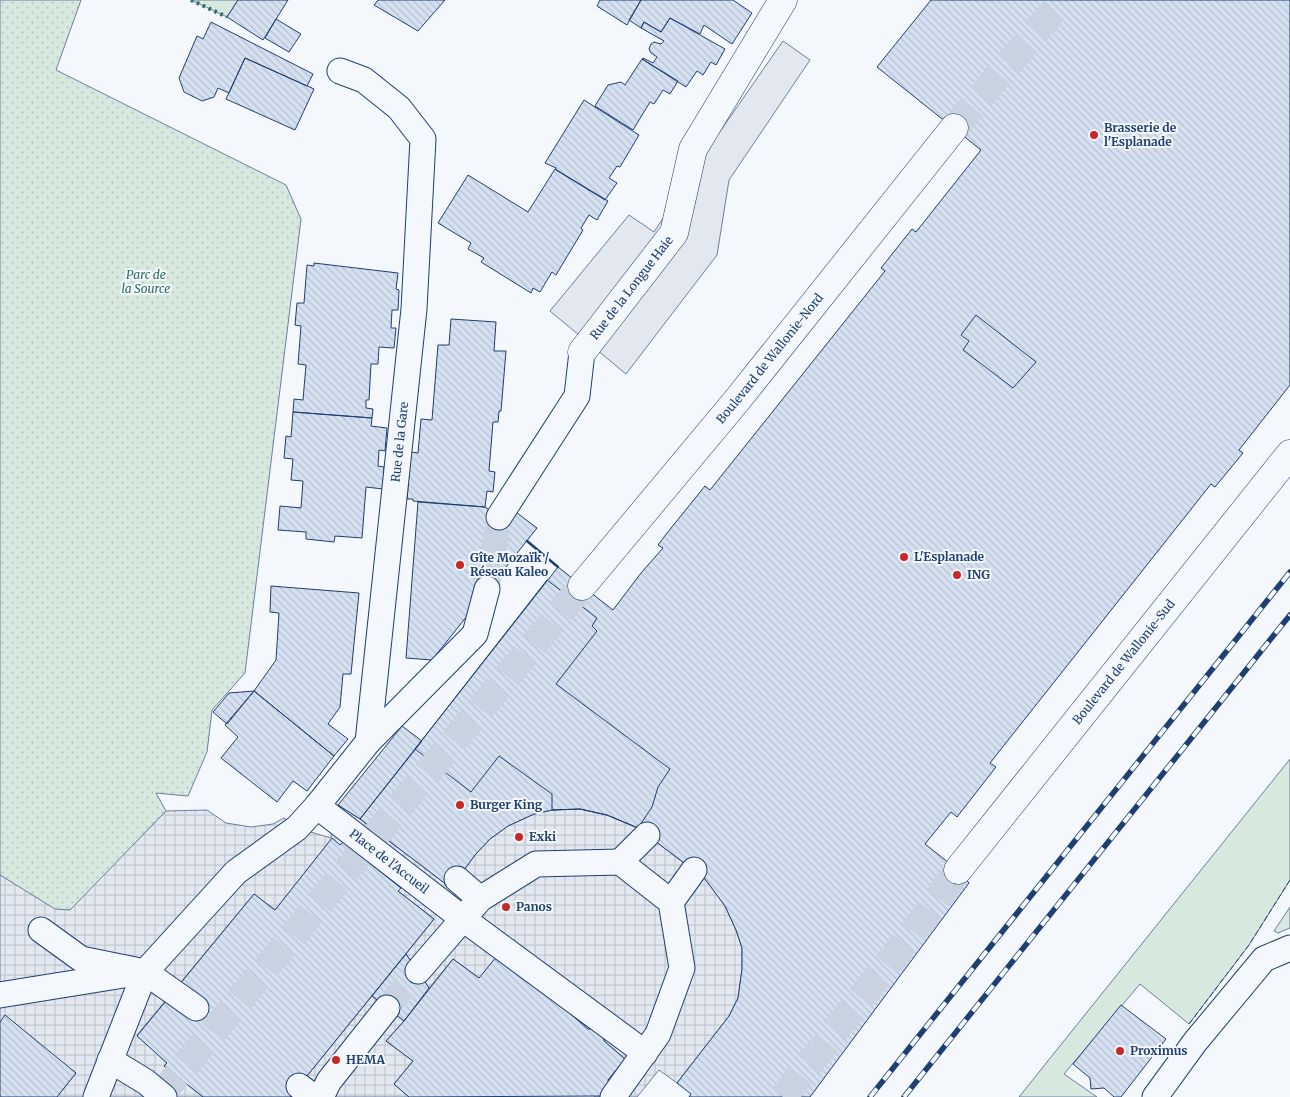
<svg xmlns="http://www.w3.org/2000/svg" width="1290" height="1097" font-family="Merriweather,serif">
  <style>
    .green { fill: #d7e8df; stroke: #687fa3 }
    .park { fill: url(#park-dots); stroke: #687fa3 }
    .parking { fill: #e3e8f0; stroke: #687fa3 }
    .plaza { fill: url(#plaza-grid); stroke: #687fa3 }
    .building { fill: url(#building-back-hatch); stroke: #1d3f73 }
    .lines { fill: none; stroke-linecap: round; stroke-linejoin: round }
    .pedestrian-tunnel { stroke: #c9d2e0; stroke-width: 25; stroke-dasharray: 25 12; stroke-linecap: butt }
    .secondary-tunnel { stroke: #c9d2e0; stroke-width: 28; stroke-dasharray: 28 14; stroke-linecap: butt }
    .pedestrian-casing { stroke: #1d3f73; stroke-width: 27 }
    .minor-casing { stroke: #1d3f73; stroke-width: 29 }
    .secondary-casing { stroke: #1d3f73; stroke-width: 29 }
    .pedestrian { stroke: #f4f7fb; stroke-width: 25 }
    .minor { stroke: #f4f7fb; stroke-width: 28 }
    .secondary { stroke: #f4f7fb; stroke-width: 28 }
    .rail-casing { stroke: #1d3f73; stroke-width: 5.5 }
    .rail { stroke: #f4f7fb; stroke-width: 4; stroke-dasharray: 11; stroke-linecap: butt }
    .hedge { stroke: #2c6c60; stroke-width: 4; stroke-dasharray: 2.5 4; stroke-linecap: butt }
    .fence { stroke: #1d3f73; stroke-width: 1; stroke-dasharray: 6 2.5; stroke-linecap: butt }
    .wall { stroke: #1d3f73; stroke-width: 2.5 }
    .poi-dot { fill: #c62828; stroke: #f4f7fb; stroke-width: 2 }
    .labels { text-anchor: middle; stroke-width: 4; stroke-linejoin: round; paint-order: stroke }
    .poi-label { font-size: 12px; font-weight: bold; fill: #1d3f73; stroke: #f4f7fb; text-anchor: start }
    .park-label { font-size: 12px; font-style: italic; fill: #2c6c60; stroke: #f4f7fb }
    .street-label { font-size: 12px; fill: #1d3f73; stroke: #f4f7fb }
  </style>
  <defs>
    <pattern id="park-dots" width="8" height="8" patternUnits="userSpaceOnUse" patternTransform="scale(1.25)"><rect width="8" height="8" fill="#d7e8df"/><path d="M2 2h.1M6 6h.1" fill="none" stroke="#b8c8c3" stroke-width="1.8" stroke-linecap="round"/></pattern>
    <pattern id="plaza-grid" width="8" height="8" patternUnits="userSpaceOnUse" patternTransform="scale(1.25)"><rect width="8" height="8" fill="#e3e8f0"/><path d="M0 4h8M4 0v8" fill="none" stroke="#c2c8d1"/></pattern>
    <pattern id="building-back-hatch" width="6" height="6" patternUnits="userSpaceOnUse" patternTransform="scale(1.25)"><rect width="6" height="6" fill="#d5e0f0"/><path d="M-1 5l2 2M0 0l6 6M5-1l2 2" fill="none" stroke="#b6c1d1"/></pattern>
  </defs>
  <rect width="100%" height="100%" fill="#f4f7fb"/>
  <path class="green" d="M191,0H238L227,17Z
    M1290,759V880L1249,945L1189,1024L1140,984L1064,1074L1097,1097H1019Z
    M1290,907V928L1278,933L1274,931Z"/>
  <path class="park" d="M0,0H81L56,70L286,185L301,219L245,673L212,710L207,752L188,796L156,793L166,811L71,910H55L0,875Z"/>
  <path class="parking" d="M783,41L810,60L729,180L717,255L626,374L550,311L629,215L654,232L712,143Z"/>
  <path class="plaza" d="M338,805L360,819L451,888L475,855L490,839L508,826L534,814L552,810L580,809L607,815L638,828L705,879L725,906L736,930L742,948V969L738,998L729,1016L677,1083L659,1070L637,1097H594L596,1095L600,1096L609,1086L608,1080L625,1059L604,1041L603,1037L594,1029H588L567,1011L568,1008L479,978L453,959L429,988L406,954L434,919L398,891L401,888L344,842L340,845L332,839L275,910L254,894L137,1035L167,1063L164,1066L203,1097H57L76,1073L0,1022V875L55,909L70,910L166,811L207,810L226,823L251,827L273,824L284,818L297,828L331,838L332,817Z
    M372,996L404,1021L386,1041L413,1061L394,1084L409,1097H290Z"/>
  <path class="building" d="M238,0H288L263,40L227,17Z
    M378,0H445L418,31L374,5Z
    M600,0H641L627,25L597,6Z
    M641,0H733L752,13L732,44L704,25L700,34L670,18L661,32L644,22L641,28L629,20Z
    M931,0H1290V385L1239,450L1243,453L1215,487L1211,484L990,763L996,767L957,817L951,812L925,844L958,870L969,883L810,1097H689L691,1094L677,1083L729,1016L738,998L742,969V948L736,930L725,906L705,879L638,828L607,815L580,809L552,810L534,814L508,826L490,839L475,855L451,888L360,819L558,567L613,610L641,573L663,548L658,545L667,533L705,486L710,490L885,271L881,268L912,229L916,232L981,150L877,67Z
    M670,18L725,49L716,65L711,62L703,75L697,71L686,87L642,59L643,58L653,63L657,57L651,53L649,49L651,44L654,42L661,44L664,41L641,28L644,22L661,32Z
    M276,19L301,34L289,52L265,38Z
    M211,22L313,74L307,86L245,58L229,93L218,88L214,97L202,101L184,92L179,78L197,36L203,39Z
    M245,58L314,89L295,130L226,99Z
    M642,59L678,81L670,94L663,90L654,104L650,102L633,130L595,106L608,85L621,82L625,85Z
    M584,100L639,135L620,167L617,166L609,178L617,183L605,200L556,170V168L545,163Z
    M555,169L608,201L597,220L589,215L581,228L583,230L556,275L552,272L540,292L533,288L531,293L481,262L484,258L468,249L471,243L438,223L468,175L528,212Z
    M314,263L398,273L396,289L399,290L398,310H392L391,328H396L394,348L379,347L378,364H371L369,400H366V408L373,409L372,418L293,412L294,399L303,400L306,365L298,364L301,326L295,325L297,303H304L307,265L314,266Z
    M976,315L1036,362L1013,388L963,350L969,341L961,335Z
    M451,319L496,322L494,351H506L501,411H499L498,422H493L489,471L495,472L493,492L487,491L485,507L413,501V499H407L411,452L418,453L421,419L432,420L438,345H449Z
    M293,412L372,418L371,426L387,428L385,451L379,450L378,466L384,467L383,489L366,487L362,538L335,536L334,542L306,539V532L278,530L280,506L301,508L303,481L291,480L293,459L284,458L286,436L291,437Z
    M418,502L485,507L504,520L513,510L537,528L432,660L406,658Z
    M547,580L597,618L592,626L597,631L556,684L670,769L658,787L652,807L638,828L607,815L580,809L552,810V794L499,756L471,792L415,749Z
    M271,586L359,593L351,674H343L340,707L328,724L348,739L334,756L254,691L276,660L279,613L270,612Z
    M254,691L227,724L213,712L229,693Z
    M254,691L334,756L307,791L293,781L277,802L221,758L238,737L225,725Z
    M402,726L422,741L360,819L338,805Z
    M332,838L340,845L343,842L401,888L398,891L434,919L290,1097H203L164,1066L167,1063L137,1036L254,894L275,910Z
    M406,954L429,988L404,1021L372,996Z
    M497,956L568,1008L567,1011L588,1029H594L603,1037L604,1041L625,1059L608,1080L609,1086L600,1096L409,1097L394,1084L413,1061L386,1041L404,1021L453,959L479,978Z
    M1121,1005L1166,1039L1121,1097H1114L1104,1088L1091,1089L1090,1078L1073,1064Z
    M5,1015L76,1073L57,1097H0V1022Z"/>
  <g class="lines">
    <path class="pedestrian-tunnel" d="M487,589L499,517
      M387,1008L418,971"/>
    <path class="secondary-tunnel" d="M954,128L1063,0
      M159,1097L582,586
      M783,1097L927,914L958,870"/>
    <g class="pedestrian-casing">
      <g id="pedestrian">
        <path d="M499,517L577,396L582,352"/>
        <path d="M368,742L475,634L487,589"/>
        <path id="s1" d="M317,806L462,918L645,1053"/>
        <path d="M620,862L647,835"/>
        <path d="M457,879L480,899"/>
        <path d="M671,902L694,870"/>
        <path d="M41,930L81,959L145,972L196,1008"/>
        <path d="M418,971L480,899L536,864L620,862L671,902L682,968L658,1034L613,1097"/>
        <path d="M0,995L130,974"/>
        <path d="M110,1060L146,1082L164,1097"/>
        <path d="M299,1086L314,1097"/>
        <path id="s2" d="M96,1097L145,972L236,872L297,828L317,806L368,742L414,309L423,139L399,108L364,80L340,71"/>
        <path d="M321,1097L329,1081L387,1008"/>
        <path d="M1155,1097L1195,1042L1264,959L1290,948"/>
      </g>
    </g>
    <g class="minor-casing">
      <g id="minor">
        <path id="s3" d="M582,352L674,233L693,149L783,0"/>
      </g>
    </g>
    <g class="secondary-casing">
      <g id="secondary">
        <path id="s4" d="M582,586L738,399L954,128"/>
        <path id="s5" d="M958,870L1290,454"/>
      </g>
    </g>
    <use href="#pedestrian" class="pedestrian"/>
    <use href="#minor" class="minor"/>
    <use href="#secondary" class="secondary"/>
    <g class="rail-casing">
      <path id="rail" d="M870,1097L1290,572
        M904,1097L1290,615"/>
    </g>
    <use href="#rail" class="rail"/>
    <path class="hedge" d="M191,0L227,17"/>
    <path class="fence" d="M1189,1024L1249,945L1290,880"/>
    <path class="wall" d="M527,541L558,567"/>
  </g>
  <g class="poi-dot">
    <circle cx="1094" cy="135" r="5"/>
    <circle cx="904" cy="557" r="5"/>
    <circle cx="460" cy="565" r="5"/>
    <circle cx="957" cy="575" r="5"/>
    <circle cx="460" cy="805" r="5"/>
    <circle cx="519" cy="837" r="5"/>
    <circle cx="506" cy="907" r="5"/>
    <circle cx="1120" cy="1051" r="5"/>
    <circle cx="336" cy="1060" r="5"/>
  </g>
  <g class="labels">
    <g class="poi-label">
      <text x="1104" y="132">Brasserie de<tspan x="1104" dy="14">l'Esplanade</tspan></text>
      <text x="914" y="561">L'Esplanade</text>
      <text x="470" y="562">Gîte Mozaïk /<tspan x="470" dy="14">Réseau Kaleo</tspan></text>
      <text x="967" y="579">ING</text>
      <text x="470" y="809">Burger King</text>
      <text x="529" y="841">Exki</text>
      <text x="516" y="911">Panos</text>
      <text x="1130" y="1055">Proximus</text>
      <text x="346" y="1064">HEMA</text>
    </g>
    <g class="park-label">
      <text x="146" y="279">Parc de<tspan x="146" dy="14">la Source</tspan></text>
    </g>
    <g class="street-label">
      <text dy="4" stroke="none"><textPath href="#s3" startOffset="81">Rue de la Longue Haie</textPath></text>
      <text dy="4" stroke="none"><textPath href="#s4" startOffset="295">Boulevard de Wallonie-Nord</textPath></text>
      <text dy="4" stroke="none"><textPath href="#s2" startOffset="758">Rue de la Gare</textPath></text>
      <text dy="4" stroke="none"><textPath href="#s5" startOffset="266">Boulevard de Wallonie-Sud</textPath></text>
      <text dy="4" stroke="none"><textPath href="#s1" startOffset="91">Place de l'Accueil</textPath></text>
    </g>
  </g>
</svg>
